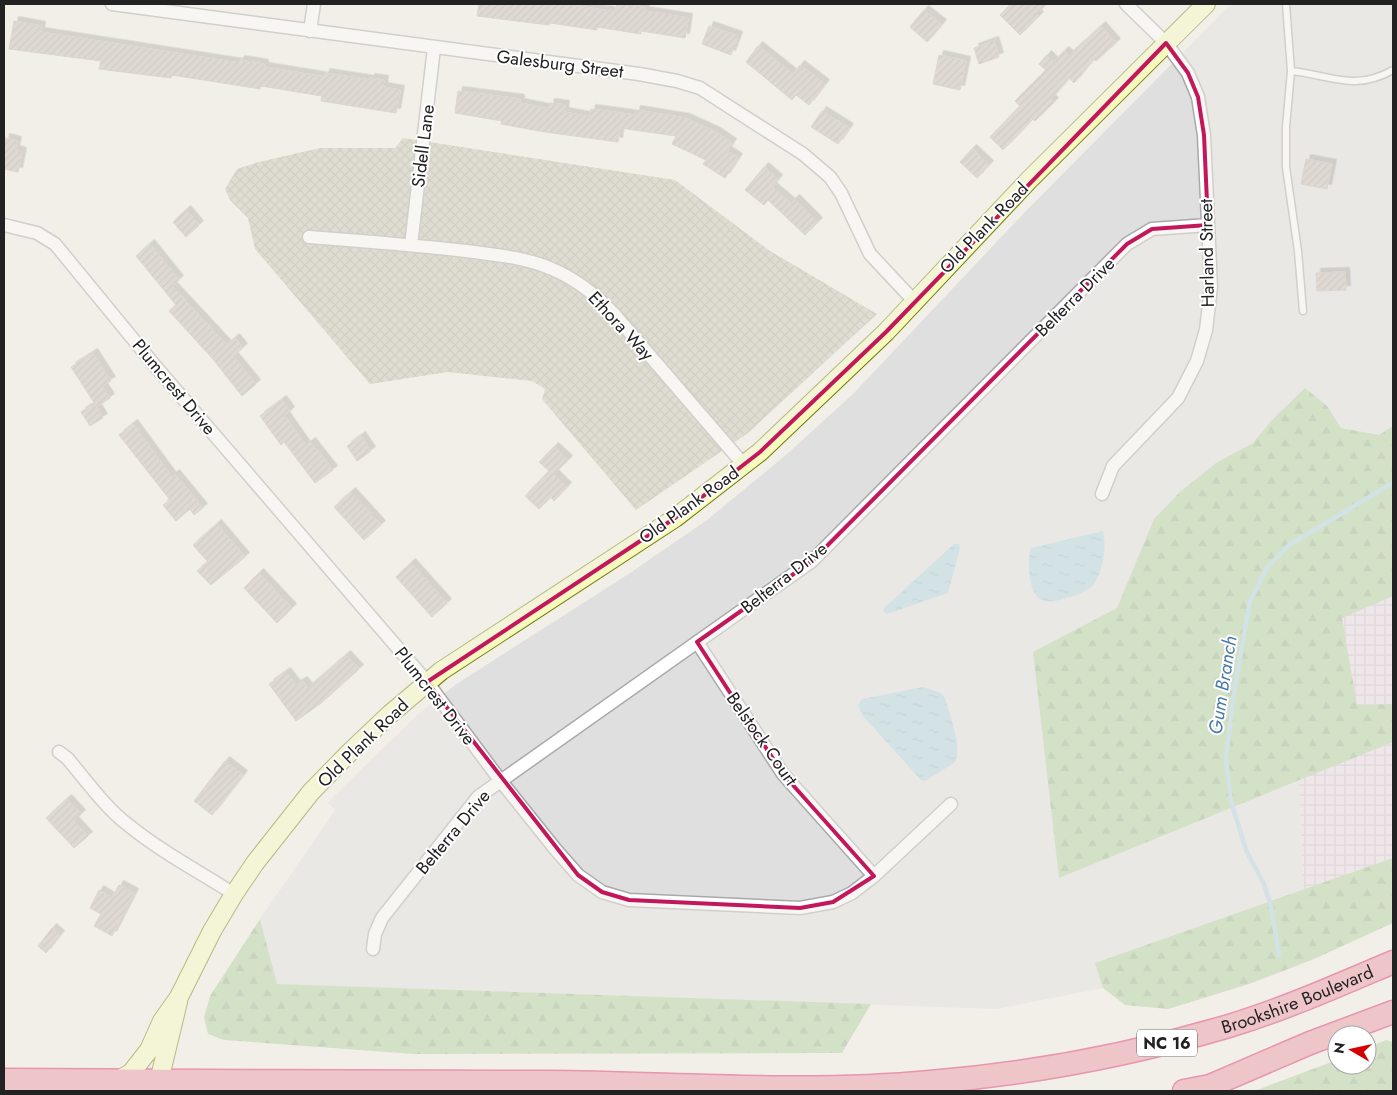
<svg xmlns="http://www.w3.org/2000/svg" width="1397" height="1095" font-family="Jost,sans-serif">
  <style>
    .residential { fill: #e0dfdf }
    .industrial { fill: url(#industrial-grid) }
    .construction { fill: url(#construction-cross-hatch) }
    .forest { fill: url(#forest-firs) }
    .water { fill: url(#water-ripples) }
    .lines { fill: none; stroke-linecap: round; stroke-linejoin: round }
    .stream { stroke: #aad3df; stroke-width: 4.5 }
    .building { fill: url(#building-hatch); stroke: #c4b6ab; filter: url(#shadow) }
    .lane-casing { stroke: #a9a9a9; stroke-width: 9 }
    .street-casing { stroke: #a9a9a9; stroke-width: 15 }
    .secondary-casing { stroke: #707d05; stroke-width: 20 }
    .highway-casing { stroke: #dc2a67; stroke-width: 25 }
    .lane { stroke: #fff; stroke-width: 6 }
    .street { stroke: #fff; stroke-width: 12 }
    .secondary { stroke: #f7fabf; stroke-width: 18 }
    .highway { stroke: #e892a2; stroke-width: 22 }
    .marked { fill: none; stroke: #c2185b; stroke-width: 4; stroke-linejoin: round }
    .labels { text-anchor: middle; stroke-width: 4; stroke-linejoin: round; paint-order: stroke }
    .shield { fill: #fff; stroke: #646464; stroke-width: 1 }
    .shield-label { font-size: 16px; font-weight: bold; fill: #222 }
    .street-label { font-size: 18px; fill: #222; stroke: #fff }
    .water-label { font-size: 19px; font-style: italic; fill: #4a7aab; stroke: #fff }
  </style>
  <defs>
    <pattern id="industrial-grid" width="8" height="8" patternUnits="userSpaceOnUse" patternTransform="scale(1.25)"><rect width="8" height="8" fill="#ebdbe8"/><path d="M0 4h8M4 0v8" fill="none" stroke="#c9bcc7"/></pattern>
    <pattern id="construction-cross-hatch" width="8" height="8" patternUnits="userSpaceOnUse" patternTransform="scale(1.25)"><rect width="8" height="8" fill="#c7c7b4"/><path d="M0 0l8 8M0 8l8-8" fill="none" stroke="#abab9a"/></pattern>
    <pattern id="forest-firs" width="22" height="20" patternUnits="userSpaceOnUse" patternTransform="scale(1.25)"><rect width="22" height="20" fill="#add19e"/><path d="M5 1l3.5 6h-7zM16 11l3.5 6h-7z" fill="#95b388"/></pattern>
    <pattern id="water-ripples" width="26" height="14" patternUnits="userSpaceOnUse" patternTransform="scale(1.25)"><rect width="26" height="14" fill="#aad3df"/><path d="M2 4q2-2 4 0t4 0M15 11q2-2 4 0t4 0" fill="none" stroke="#92b5bf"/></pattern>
    <pattern id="building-hatch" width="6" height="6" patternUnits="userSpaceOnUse" patternTransform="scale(1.25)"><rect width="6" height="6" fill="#c7bfb8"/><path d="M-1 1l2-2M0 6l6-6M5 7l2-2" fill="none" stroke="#aba49e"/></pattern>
    <filter id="shadow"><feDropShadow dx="4.5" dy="-4.5" stdDeviation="0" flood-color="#0004"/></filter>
  </defs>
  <rect width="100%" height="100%" fill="#f2efe9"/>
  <path class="residential" d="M1231,4H1393V506L1290,561L1305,929L1103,988L996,1009L276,984L260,919L335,810L328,803L331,799L416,716L455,685L627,575L707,520L787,454L853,394L1024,213Z"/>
  <path class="industrial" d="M1393,506V894L1305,929L1290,561Z"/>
  <path class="construction" d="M403,138L675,180L770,251L877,314L748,433L636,510L542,399L545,389L532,381L448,372L370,384L255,249L248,218L230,200L225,189L237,169L259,162L320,148H395Z"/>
  <path class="forest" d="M1305,388L1327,406L1341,428L1379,435L1393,426V596L1342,618L1357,705L1393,704V742L1059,878L1033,652L1117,608L1154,519L1180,492L1216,463L1253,443L1272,420Z
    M1393,858V923L1314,959L1249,984L1168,1009L1125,1005L1103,988L1095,963Z
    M260,919L277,984L871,1004L842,1053L414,1054L224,1040L208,1034L204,1017L210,996Z
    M1386,1040L1393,1042V1091H1254L1337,1060V1065H1367V1048Z"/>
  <path class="water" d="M1103,531C1107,547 1103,570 1094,584C1088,593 1054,604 1044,601C1034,598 1032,587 1030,579C1029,569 1028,557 1031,548Z
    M954,544H959L960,548L948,593L887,614L883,611L884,608Z
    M923,687L941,693L945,698C949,712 964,752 954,763L925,781L921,780L863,716L858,705L862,699Z"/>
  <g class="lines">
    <path class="stream" d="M1279,955L1271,906L1264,884L1246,850L1231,801L1226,758L1234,692L1250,601L1267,568L1289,545L1393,483"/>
  </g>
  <path class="building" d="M479,4H565L615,12L617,4H621L645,7L644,11L688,18L685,38L641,31V34L597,27V30L550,23L549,25L477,16Z
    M1011,4H1046L1037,14L1039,16L1020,35L1000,15Z
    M924,10L942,24L927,42L910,27Z
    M14,21L41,26L40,32L239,63L240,60L264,64V67L325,77V73L370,80V78L384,80L383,87L400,90L396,113L321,101L322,96L261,86L260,89L172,75L171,78L99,69L101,61L9,49Z
    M709,26L738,36L731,55L702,44Z
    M1101,26L1116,43L1096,61L1094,59L1074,83L1069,78L1051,99L1054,102L1035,121L1033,119L1003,150L990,137L1020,106L1015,101L1046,70L1039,64L1047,55L1054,62L1064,51L1069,55Z
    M994,41L999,57L979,64L974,48Z
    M758,46L793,74L800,65L825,84L809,105L796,95L792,100L746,62Z
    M939,55L966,61L960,90L933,84Z
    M458,91L520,99V103L549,109L550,103L565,105L564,112L590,117L591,109L635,115L636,110L685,118L716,132L732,143L727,151L738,158L725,178L703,164L706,160L672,144L676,136L620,128L618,142L545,132L501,124L502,121L455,113Z
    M822,111L849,128L838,144L811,127Z
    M5,138L17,141L15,150L22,152L18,172L4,169Z
    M972,149L989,165L977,178L960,162Z
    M1306,159L1332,164L1327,189L1301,184Z
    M764,167L778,179L772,187L791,203L795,199L818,222L805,235L768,200L764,205L745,190Z
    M186,210L199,225L186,237L173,222Z
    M150,244L179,280L172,286L227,345L235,338L243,348L233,356L256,384L242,396L212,358L169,311L176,305L136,256Z
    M1345,272L1346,290L1317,291L1316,273Z
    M93,353L111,381L102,386L110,398L97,407L71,367Z
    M282,400L290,411L285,416L306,446L311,442L333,470L315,483L284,442L281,445L260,416Z
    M94,404L103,418L90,426L81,412Z
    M133,424L172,477L175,474L203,508L194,515L190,509L176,521L163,505L170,500L119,435Z
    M361,436L371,451L357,461L347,446Z
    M554,447L568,460L554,474L567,487L554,501L551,497L539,509L525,496L549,471L539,462Z
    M351,492L381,525L364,540L334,507Z
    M217,524L245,557L211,585L197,571L208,562L193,545Z
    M411,563L447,603L432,617L396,577Z
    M259,573L292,608L277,623L244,588Z
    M346,655L359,669L320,704L296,721L269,684L286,672L296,685L303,681L308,688Z
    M225,761L243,775L212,815L194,801Z
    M67,799L81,814L74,821L88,836L74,848L46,818Z
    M119,885L134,893L112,936L94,926L101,914L90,908L99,890L112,898Z
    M52,928L60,935L46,953L38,946Z"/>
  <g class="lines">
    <g class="lane-casing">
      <path id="lane" d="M1286,4L1291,71L1286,127V167L1298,251L1303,311
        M1291,71C1331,75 1354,92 1393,70"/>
    </g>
    <g class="street-casing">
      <path id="street" d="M112,4L639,74L677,81L700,88L803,154L830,177L841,193L870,254L914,301
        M310,31L314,4
        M4,225L37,233L55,244L156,367L427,682L500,780L556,850L578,875L602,892L629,900L800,908L833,902L852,893L874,876L951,804
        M309,237C362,241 414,245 466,251C495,255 525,257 552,269C576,279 596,295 614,314L744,465
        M411,245L434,48
        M1102,494L1113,466L1178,398L1197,361L1206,330L1211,287L1204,135L1198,97L1188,73L1166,43L1126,4
        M697,642L783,774L874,876
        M59,752L67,758C86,780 104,806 127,824C160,851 198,871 234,894
        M373,949L375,934L382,918L478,797L812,561L1127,244L1152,229L1208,225"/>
    </g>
    <g class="secondary-casing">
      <path id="secondary" d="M116,1081L131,1073L149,1050L162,1021L179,997L212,931L234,894L255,863L311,792L349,753L389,715L441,671L675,518L760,452L886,332L1029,180L1206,4
        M159,1081L178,1002"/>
    </g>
    <g class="highway-casing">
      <g id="highway">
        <path id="s1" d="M4,1080C185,1082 367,1081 548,1082C675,1083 804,1094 930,1082C1029,1074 1134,1054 1229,1026C1285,1009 1339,985 1393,962"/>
        <path d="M1184,1091L1210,1086L1310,1043L1393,1012"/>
      </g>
    </g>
    <use href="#lane" class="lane"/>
    <use href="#street" class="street"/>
    <use href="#secondary" class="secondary"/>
    <use href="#highway" class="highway"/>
  </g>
  <path d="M0 0H1397V1095H0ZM1166,43L1188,73L1198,97L1204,135L1208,225L1152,229L1127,244L812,561L697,642L783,774L874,876L833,902L800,908L629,900L602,892L578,875L427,682L675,518L760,452L886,332Z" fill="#f2efe9" fill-opacity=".55" fill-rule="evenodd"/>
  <path class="marked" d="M1166,43L1188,73L1198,97L1204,135L1208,225L1152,229L1127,244L812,561L697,642L783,774L874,876L833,902L800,908L629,900L602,892L578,875L427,682L675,518L760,452L886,332Z"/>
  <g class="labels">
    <rect class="shield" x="1137" y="1029.5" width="60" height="27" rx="4"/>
    <g class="shield-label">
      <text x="1167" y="1049">NC 16</text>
    </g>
    <g class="street-label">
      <text transform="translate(560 64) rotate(7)" y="6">Galesburg Street</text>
      <text transform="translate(423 146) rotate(-83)" y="6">Sidell Lane</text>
      <text transform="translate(984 228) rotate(-46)" y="6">Old Plank Road</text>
      <text transform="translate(1207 253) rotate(-91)" y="6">Harland Street</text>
      <text transform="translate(1075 297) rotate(-45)" y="6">Belterra Drive</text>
      <text transform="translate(621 326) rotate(47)" y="6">Ethora Way</text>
      <text transform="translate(174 387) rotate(50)" y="6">Plumcrest Drive</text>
      <text transform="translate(689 505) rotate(-36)" y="6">Old Plank Road</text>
      <text transform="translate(784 578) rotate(-38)" y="6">Belterra Drive</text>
      <text transform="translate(435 696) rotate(52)" y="6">Plumcrest Drive</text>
      <text transform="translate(762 739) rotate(55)" y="6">Belstock Court</text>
      <text transform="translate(363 743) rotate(-44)" y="6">Old Plank Road</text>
      <text transform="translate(453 832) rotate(-50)" y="6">Belterra Drive</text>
      <text dy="6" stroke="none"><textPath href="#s1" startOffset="1304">Brookshire Boulevard</textPath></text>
    </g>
    <g class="water-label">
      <text transform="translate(1222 685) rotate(-81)" y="7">Gum Branch</text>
    </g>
  </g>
  <rect width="1397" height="1095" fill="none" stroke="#222222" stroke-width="10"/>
  <g transform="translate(1352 1050) rotate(279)"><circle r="24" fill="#ffffff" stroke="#a7a7a7"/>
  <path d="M0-4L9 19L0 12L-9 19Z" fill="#d40000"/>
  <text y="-8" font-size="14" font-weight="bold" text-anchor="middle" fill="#222222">N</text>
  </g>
</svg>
